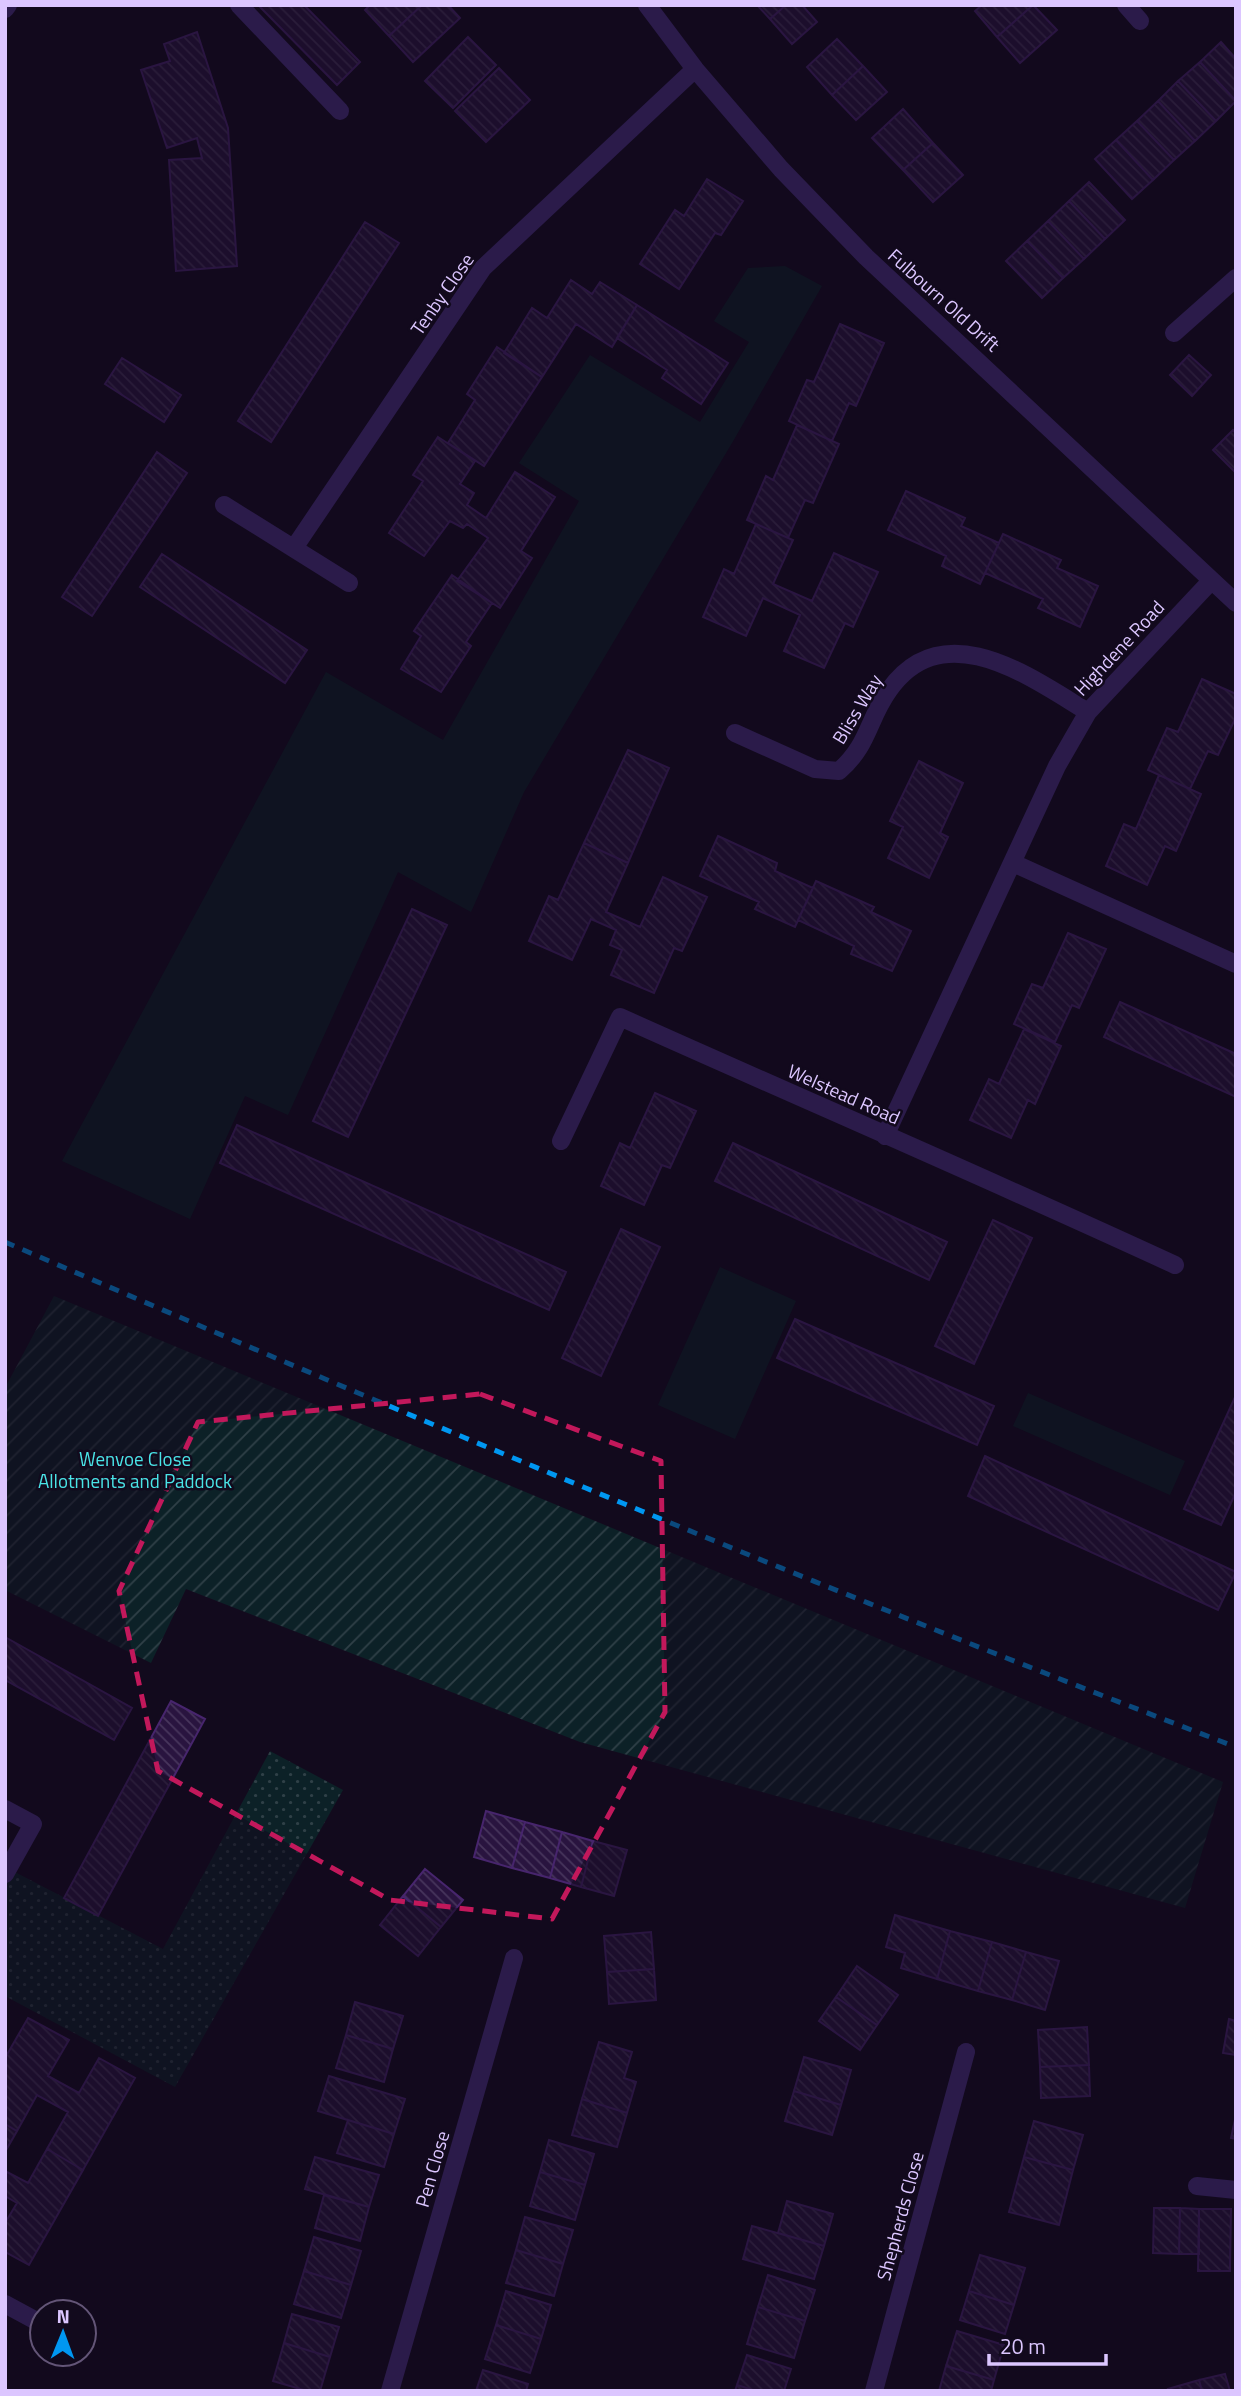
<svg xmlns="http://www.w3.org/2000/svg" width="1241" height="2396" font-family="'Titillium Web',sans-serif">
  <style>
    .grass { fill: url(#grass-dots) }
    .park { fill: #0c2127 }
    .garden { fill: url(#garden-furrows) }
    .building { fill: url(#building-back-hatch); stroke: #47256d; stroke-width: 2 }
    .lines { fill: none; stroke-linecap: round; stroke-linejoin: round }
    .service { stroke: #493180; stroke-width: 18 }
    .minor { stroke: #493180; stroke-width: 18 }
    .tertiary { stroke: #493180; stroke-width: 18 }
    .rail { stroke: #0097f1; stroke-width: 5; stroke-dasharray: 10 9; stroke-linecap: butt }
    .marked { fill: none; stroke: #c2185b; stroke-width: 5; stroke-dasharray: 14 9; stroke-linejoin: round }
    .labels { text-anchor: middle; stroke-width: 5; stroke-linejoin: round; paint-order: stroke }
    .street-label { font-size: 19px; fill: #dcc6ff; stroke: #120a1d }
    .park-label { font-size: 19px; fill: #4ae4e7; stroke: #120a1d }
  </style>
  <defs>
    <pattern id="grass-dots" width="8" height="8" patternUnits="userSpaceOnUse" patternTransform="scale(1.75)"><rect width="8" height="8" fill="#0c2127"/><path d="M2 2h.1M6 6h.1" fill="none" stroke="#2f4047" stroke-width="1.8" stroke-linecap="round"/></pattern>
    <pattern id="garden-furrows" width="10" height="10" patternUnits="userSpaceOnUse" patternTransform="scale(1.75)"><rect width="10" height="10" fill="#0c2127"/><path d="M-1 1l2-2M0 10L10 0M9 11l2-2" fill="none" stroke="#2f4047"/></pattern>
    <pattern id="building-back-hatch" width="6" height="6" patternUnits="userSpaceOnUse" patternTransform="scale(1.75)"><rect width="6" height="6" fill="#29143f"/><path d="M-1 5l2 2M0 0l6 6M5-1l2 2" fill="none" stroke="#47355c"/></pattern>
  </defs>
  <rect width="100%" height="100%" fill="#120a1d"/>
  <path class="grass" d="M270,1751L343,1790L175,2087L5,1996V1885L13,1871L163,1949Z"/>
  <path class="park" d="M785,266L822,286L732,443L524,792L471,912L398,872L288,1115L245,1096L190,1219L62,1161L326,672L443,740L579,501L519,463L590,355L700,422L749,342L714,321L748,268Z
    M720,1267L796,1301L735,1439L658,1405Z
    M1028,1393L1185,1461L1170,1495L1013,1426Z"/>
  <path class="garden" d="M54,1296L1223,1782L1185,1908L580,1742L186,1589L151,1663L5,1590V1388Z"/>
  <path class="building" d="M258,5H304L360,62L337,85Z
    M370,5H422L389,36L365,10Z
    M422,5H448L460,18L413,62L389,36Z
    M757,5H786L770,19Z
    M786,5H802L817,22L792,44L770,19Z
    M982,5H1033L997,37L975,11Z
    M1033,5L1057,30L1020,63L997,37Z
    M197,32L228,128L237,266L176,271L169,160L202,158L197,138L167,148L141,70L170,61L164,44Z
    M468,37L496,65L453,108L425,81Z
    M837,39L863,66L832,95L807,67Z
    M1221,42L1236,59V101L1200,62Z
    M1200,62L1236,101L1216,121L1178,81Z
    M863,66L887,92L856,120L832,95Z
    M499,68L530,100L486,142L455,111Z
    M1178,81L1216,121L1195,141L1158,101Z
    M1158,101L1195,141L1174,160L1137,121Z
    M903,109L933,143L903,170L872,138Z
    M1137,121L1174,160L1153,180L1116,140Z
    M1116,140L1153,180L1132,199L1095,159Z
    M933,143L963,175L933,202L903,170Z
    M707,179L743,201L721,235L715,233L679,289L640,264L675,210L684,216Z
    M1089,182L1125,220L1105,239L1069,201Z
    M1069,201L1105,239L1084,259L1048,221Z
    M1048,221L1084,259L1063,278L1027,241Z
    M365,222L399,243L271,442L238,421Z
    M1027,241L1063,278L1042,298L1006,261Z
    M571,280L592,294L600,282L637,305L612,347L576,324L542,377L504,353L532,308L547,318Z
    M637,305L728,363L701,404L662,378L667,370L617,338Z
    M840,324L884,343L856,406L849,403L832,441L789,421L807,380L814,382Z
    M497,347L542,377L484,466L448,443L475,400L467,394Z
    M1189,355L1211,375L1192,396L1170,375Z
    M122,358L181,395L164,422L105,384Z
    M797,425L839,444L813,503L805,500L788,538L747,520L766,476L773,480Z
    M1233,430L1236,433V473L1213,450Z
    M438,437L475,461L460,484L474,493L467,505L486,518L515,472L555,497L521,551L532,558L500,608L457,581L488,538L467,524L463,528L450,521L424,556L389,533L423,481L413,475Z
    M157,452L187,473L92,616L62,597Z
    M906,491L965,518L961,526L999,543L980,584L942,566L946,556L888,530Z
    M756,524L793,540L773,584L812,601L834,553L878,572L853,627L845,623L824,668L784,651L800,615L763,598L746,636L703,617L724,569L734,574Z
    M1003,534L1061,560L1057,568L1098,586L1080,627L1038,608L1043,599L985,573Z
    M162,554L307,650L285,683L140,587Z
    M452,575L492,603L466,642L471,646L441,692L401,669L421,636L414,631Z
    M1202,679L1236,694V717L1218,755L1208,751L1190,789L1148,770L1167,728L1178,732Z
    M628,750L669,768L628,863L584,843Z
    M919,761L963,783L940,833L948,837L929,878L888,858L903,827L890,821Z
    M1159,775L1201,794L1176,851L1165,846L1147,885L1106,866L1124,824L1136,829Z
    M718,836L777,863L775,871L813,888L795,927L755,909L759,902L700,876Z
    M584,843L628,863L606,912L640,927L663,877L707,897L682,951L674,948L654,993L611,975L622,950L610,945L616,930L591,919L572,960L529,941L549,896L558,900Z
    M816,881L874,907L871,912L911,931L892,971L851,954L854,946L798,920Z
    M412,909L447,925L348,1137L313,1121Z
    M1068,933L1106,949L1079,1008L1072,1005L1055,1042L1014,1024L1032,984L1043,988Z
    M1120,1002L1236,1054V1097L1104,1037Z
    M1024,1029L1061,1046L1035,1104L1028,1100L1011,1138L970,1120L989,1079L999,1084Z
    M655,1093L696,1111L670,1168L662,1165L644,1205L601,1186L620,1143L630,1148Z
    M237,1125L566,1272L549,1310L220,1163Z
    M733,1143L947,1242L929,1280L715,1181Z
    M993,1220L1032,1238L974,1364L935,1346Z
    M621,1229L660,1247L601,1376L562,1358Z
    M795,1319L994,1406L977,1445L777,1358Z
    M1236,1395V1492L1221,1525L1184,1509Z
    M985,1456L1236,1572L1218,1610L968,1496Z
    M5,1637L132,1708L114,1740L5,1680Z
    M171,1701L205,1719L98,1916L64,1898Z
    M486,1811L525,1822L512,1868L474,1857Z
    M525,1822L562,1832L550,1878L512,1868Z
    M562,1832L593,1841L581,1887L550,1878Z
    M593,1841L627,1850L614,1896L581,1887Z
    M425,1869L463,1900L441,1927L403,1896Z
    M403,1896L441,1927L418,1956L380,1925Z
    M895,1915L950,1931L937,1979L901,1968L905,1953L886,1947Z
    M950,1931L992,1942L978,1991L937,1979Z
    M651,1932L654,1969L607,1972L604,1936Z
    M992,1942L1026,1952L1012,2000L978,1991Z
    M1026,1952L1059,1961L1045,2010L1012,2000Z
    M857,1966L898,1995L877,2025L836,1997Z
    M654,1969L656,2000L609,2004L607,1972Z
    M836,1997L877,2025L860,2050L819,2021Z
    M355,2002L403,2016L393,2049L346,2035Z
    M28,2018L69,2040L48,2076L79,2093L99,2058L135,2078L83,2170L47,2149L68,2112L37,2095L17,2131L5,2124V2058Z
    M1229,2019L1236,2021V2055L1223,2053Z
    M1087,2027L1089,2065L1040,2067L1038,2030Z
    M346,2035L393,2049L384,2082L336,2068Z
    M599,2042L632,2052L624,2078L636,2082L627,2113L582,2099Z
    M804,2057L851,2070L841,2105L794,2091Z
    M1089,2065L1090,2096L1041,2098L1040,2067Z
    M329,2076L405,2099L394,2134L318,2111Z
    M794,2091L841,2105L832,2135L785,2121Z
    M582,2099L627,2113L617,2147L572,2135Z
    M1236,2115V2139L1231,2138Z
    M348,2120L394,2134L384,2167L337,2153Z
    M1034,2121L1083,2135L1073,2170L1024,2157Z
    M5,2124L17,2131L5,2152Z
    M549,2140L594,2154L585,2185L540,2172Z
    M47,2149L83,2170L29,2265L5,2252V2223L17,2203L5,2196V2171L28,2183Z
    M315,2157L379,2175L369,2207L305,2189Z
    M1024,2157L1073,2170L1059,2225L1009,2212Z
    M540,2172L585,2185L575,2220L530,2206Z
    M324,2195L369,2207L360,2241L315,2228Z
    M787,2201L833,2214L824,2246L778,2233Z
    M1154,2208H1180L1179,2254L1153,2253Z
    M1180,2208L1199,2209V2254H1179Z
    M1199,2209H1231L1230,2271H1198Z
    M525,2217L573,2230L563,2264L516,2250Z
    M752,2226L824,2246L814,2279L743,2259Z
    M314,2237L361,2251L351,2285L304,2271Z
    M516,2250L563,2264L554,2296L506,2283Z
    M980,2255L1025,2268L1014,2305L969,2291Z
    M304,2271L351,2285L341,2318L294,2304Z
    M768,2275L815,2290L805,2321L758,2307Z
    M506,2291L551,2305L541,2339L496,2325Z
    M969,2291L1014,2305L1005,2334L960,2320Z
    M758,2307L805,2321L794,2358L747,2344Z
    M292,2314L339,2327L330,2357L284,2343Z
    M496,2325L541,2339L530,2373L485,2359Z
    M957,2331L1004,2345L994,2380L946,2366Z
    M284,2343L330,2357L320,2391H307L273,2381Z
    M747,2355L791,2369L784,2391H756L737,2385Z
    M946,2366L994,2380L991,2391H939Z
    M483,2370L528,2384L526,2391H476Z
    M1225,2374L1230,2391H1202L1199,2380Z
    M1199,2380L1202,2391H1169L1168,2389Z
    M737,2385L756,2391H735Z"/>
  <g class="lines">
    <path class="service" d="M1197,2186L1236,2190
      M5,2304L42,2324"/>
    <path class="minor" d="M239,5L340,111
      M647,5L695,69L781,169L866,257L1236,603
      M1126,5L1140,21
      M1174,333L1236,278
      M224,505L349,583
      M294,548L483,268L695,69
      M735,733L815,769L839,771C869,745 868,719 889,690C944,613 1030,677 1088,712
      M1013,863L1236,964
      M885,1136L1057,766L1088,712L1211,581
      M561,1141L620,1017C805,1100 991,1180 1175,1265
      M5,1809L33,1824L5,1874
      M390,2391L514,1958
      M874,2391L966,2052"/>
    <path class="tertiary" d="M5,9L8,5"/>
    <path class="rail" d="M5,1242C412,1418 822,1589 1236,1747"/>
  </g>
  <path d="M0 0H1241V2396H0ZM480,1394L661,1461L665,1712L552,1919L390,1900L158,1771L119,1591L198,1422Z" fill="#120a1d" fill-opacity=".55" fill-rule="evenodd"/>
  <path class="marked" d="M480,1394L661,1461L665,1712L552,1919L390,1900L158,1771L119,1591L198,1422Z"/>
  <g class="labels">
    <g class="street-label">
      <text transform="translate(442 294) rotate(-55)" y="7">Tenby Close</text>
      <text transform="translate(944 300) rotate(42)" y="7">Fulbourn Old Drift</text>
      <text transform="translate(1119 648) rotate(-47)" y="7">Highdene Road</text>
      <text transform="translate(857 709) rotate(-59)" y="7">Bliss Way</text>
      <text transform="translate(844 1094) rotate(24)" y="7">Welstead Road</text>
      <text transform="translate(432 2169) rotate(-74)" y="7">Pen Close</text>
      <text transform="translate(900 2216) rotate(-75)" y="7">Shepherds Close</text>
    </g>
    <g class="park-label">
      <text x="135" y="1466">Wenvoe Close<tspan x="135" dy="22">Allotments and Paddock</tspan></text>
    </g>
  </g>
  <rect width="1241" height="2396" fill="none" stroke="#dcc6ff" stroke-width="14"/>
  <g transform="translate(63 2333) rotate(1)"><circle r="33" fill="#120a1d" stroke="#635577" stroke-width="2"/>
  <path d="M0-5L12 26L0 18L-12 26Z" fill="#0097f1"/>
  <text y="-10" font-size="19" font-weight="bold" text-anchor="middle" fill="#dcc6ff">N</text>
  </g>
  <path d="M989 2354v10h117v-10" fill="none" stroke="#dcc6ff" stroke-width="3.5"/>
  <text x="1000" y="2354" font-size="21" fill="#dcc6ff" stroke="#120a1d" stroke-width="5" paint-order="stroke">20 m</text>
</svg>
